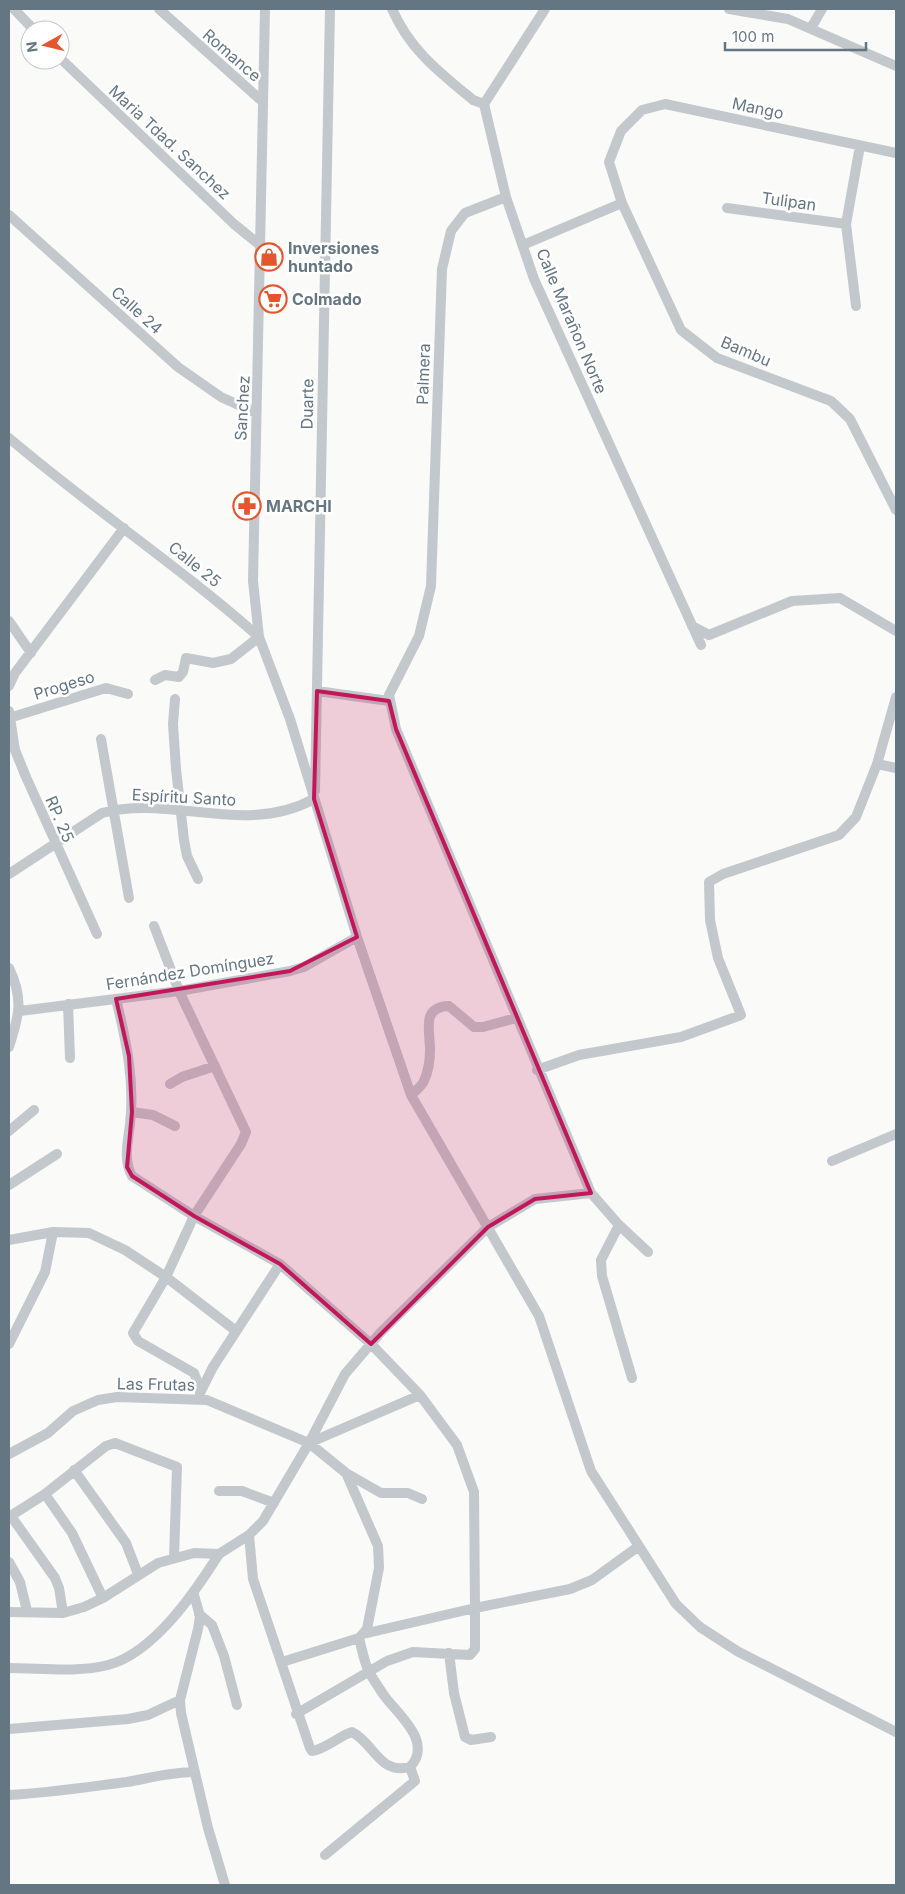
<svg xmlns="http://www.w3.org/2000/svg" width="905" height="1894" font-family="Inter,sans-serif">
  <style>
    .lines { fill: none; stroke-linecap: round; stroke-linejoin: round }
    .minor { stroke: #c3c8cc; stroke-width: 10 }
    .marked { fill: #c2185b; fill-opacity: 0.2; stroke: #c2185b; stroke-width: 4; stroke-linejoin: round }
    .labels { text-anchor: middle; stroke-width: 5; stroke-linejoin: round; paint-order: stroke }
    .street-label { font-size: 16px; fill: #657683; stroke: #fff }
    .poi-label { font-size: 16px; font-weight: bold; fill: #657683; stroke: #fff; text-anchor: start }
  </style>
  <rect width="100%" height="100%" fill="#fafaf8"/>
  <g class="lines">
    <path class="minor" d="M14,9L34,30
      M159,9L263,102
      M265,9L253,581L259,637L290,719L357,937L411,1095L539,1316L591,1471L676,1604L700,1627L737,1651L896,1732
      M392,9C410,50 439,72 473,100L484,104
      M545,9L484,104L506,197L534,279L701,645
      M729,9L788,19L896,66
      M811,28L822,9
      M60,58L234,224L261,246
      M896,153L665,104L642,110L621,131L609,162L622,203L681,330L717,358L831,401L850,419L896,510
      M506,197L465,213L451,231L442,269L431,586L419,636L389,695L396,729L591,1193
      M727,208L846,224
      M9,215L178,367L221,397L256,413
      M523,245L622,203
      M856,306L846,224L860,146
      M9,438C90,507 179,566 259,637L231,659L213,663L186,658L183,672L179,677L165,675L155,680
      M9,621L31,653
      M692,626L709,635L792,601L840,598L896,631
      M9,686L15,673L124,528
      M317,691L389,701
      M896,697L877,764L896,768
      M175,699L173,724L176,769L184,840L187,856L198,879
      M9,711L15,750L26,777L97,934
      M9,718L106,688L128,694
      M101,739L129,898
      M315,791L330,9
      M9,874L102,813C171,794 244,837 314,799
      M154,926L179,991L246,1132L241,1144L194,1216L166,1277L236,1331
      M9,968C24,999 19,1016 9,1047
      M116,999C126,1040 135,1081 130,1124C128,1141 123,1160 132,1176L194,1216L280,1264L371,1344L420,1395L457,1445L474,1492L475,1608L570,1589L592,1580L639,1546
      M68,1004L70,1058
      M20,1011L179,991L290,971L304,967L357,937
      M537,1070L579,1055L681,1037L741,1015L718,958L710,920L709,882L723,874L839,835L856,817L877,764
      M170,1084L182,1077L215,1066
      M411,1095C415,1091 422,1086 424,1081C428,1072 430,1059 430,1050C430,1030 421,1007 449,1006L474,1027H483L516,1018
      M132,1112L153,1115L175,1126
      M9,1131L34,1110
      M832,1161L896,1134
      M9,1185L57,1154
      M619,1225L601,1260L602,1276L632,1378
      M53,1232L89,1233L125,1250L166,1277L133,1333L138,1341L194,1373L201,1391
      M9,1240L53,1232L45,1272L9,1344
      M200,1393L213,1367L280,1264
      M309,1443L420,1395
      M9,1454L48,1433L73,1411L98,1400L117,1397L207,1400L309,1443L346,1473L378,1546L379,1568L367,1629L359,1638L282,1662
      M74,1470L126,1543L138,1574
      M346,1473L381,1493H408L422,1499
      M219,1491H242L274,1503
      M45,1494L72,1533L103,1598
      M11,1516L55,1578L59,1588L63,1613
      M9,1517L45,1494L106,1446L115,1443L177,1467L174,1557
      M249,1535L253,1579L310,1748L312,1751C326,1749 339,1736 352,1732C375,1744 379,1775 410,1767C433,1743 400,1716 386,1698C380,1690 374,1680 369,1672C364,1662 362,1649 359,1638
      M9,1562L20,1582L27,1611
      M194,1595L200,1616L198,1629L180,1700L181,1713L208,1828L225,1885
      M9,1612L63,1613L84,1607L103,1598L158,1563L194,1553L219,1554L249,1535L263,1521L309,1443L345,1374L381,1332L488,1227L535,1199L591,1193L619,1225L648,1252
      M199,1614L212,1625L224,1656L237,1705
      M449,1653L454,1693L465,1737L471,1740L491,1737
      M9,1668C40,1668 77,1673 108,1665C154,1653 195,1592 219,1554
      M296,1714L387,1661L413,1652L470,1655L475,1649V1608L363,1634
      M9,1729L128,1719L148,1715L180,1700
      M9,1795C48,1793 87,1787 127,1782C150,1778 171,1772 195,1772
      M325,1855L415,1781L410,1767"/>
  </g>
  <path class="marked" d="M317,691L389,701L396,729L591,1193L535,1199L488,1227L371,1344L280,1264L194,1216L132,1176L127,1167L132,1112L129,1056L116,999L290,971L357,937L314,799Z"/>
  <defs>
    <g id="shop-ring" transform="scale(1.4375)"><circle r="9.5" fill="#fff" stroke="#e4572e" stroke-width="1.5"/><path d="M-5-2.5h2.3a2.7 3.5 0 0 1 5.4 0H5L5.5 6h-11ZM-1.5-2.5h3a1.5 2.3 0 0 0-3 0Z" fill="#e4572e"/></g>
    <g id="supermarket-ring" transform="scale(1.4375)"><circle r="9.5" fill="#fff" stroke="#e4572e" stroke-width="1.5"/><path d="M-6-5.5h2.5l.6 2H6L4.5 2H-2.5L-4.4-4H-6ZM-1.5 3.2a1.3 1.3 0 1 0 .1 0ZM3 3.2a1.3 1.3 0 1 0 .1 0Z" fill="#e4572e"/></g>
    <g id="pharmacy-ring" transform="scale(1.4375)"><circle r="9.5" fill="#fff" stroke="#e4572e" stroke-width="1.5"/><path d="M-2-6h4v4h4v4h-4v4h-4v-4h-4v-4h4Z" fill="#e4572e"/></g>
  </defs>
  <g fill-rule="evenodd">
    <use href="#shop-ring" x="269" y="257"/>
    <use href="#supermarket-ring" x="273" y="299"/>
    <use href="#pharmacy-ring" x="247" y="506"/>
  </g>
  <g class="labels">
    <g class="street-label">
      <text transform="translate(232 55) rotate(41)" y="6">Romance</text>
      <text transform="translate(758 108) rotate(12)" y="6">Mango</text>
      <text transform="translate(170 142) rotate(43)" y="6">Maria Tdad. Sanchez</text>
      <text transform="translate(789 201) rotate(8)" y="6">Tulipan</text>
      <text transform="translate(137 310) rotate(42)" y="6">Calle 24</text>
      <text transform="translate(572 321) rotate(67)" y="6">Calle Marañon Norte</text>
      <text transform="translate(746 351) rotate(23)" y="6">Bambu</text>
      <text transform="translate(423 374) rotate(-88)" y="6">Palmera</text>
      <text transform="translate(307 404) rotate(-89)" y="6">Duarte</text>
      <text transform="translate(242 408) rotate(-87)" y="6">Sanchez</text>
      <text transform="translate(195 564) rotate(39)" y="6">Calle 25</text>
      <text transform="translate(64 685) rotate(-17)" y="6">Progeso</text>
      <text transform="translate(184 797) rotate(3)" y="6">Espíritu Santo</text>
      <text transform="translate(60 819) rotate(67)" y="6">RP. 25</text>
      <text transform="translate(190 971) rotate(-9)" y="6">Fernández Domínguez</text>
      <text transform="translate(156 1384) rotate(1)" y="6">Las Frutas</text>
    </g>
    <g class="poi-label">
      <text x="288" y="254">Inversiones<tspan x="288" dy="18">huntado</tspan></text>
      <text x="292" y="305">Colmado</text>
      <text x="266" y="512">MARCHI</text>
    </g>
  </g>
  <rect width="905" height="1894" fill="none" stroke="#657683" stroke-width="20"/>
  <g transform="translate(45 45) rotate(262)"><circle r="24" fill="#ffffff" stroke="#c1c8cd"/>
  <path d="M0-4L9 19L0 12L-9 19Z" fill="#e4572e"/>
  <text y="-8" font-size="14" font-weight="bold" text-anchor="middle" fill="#657683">N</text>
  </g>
  <path d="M725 42v8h141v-8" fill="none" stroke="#657683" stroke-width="2.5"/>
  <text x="732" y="42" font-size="15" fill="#657683" stroke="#ffffff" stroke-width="4" paint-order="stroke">100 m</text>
</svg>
